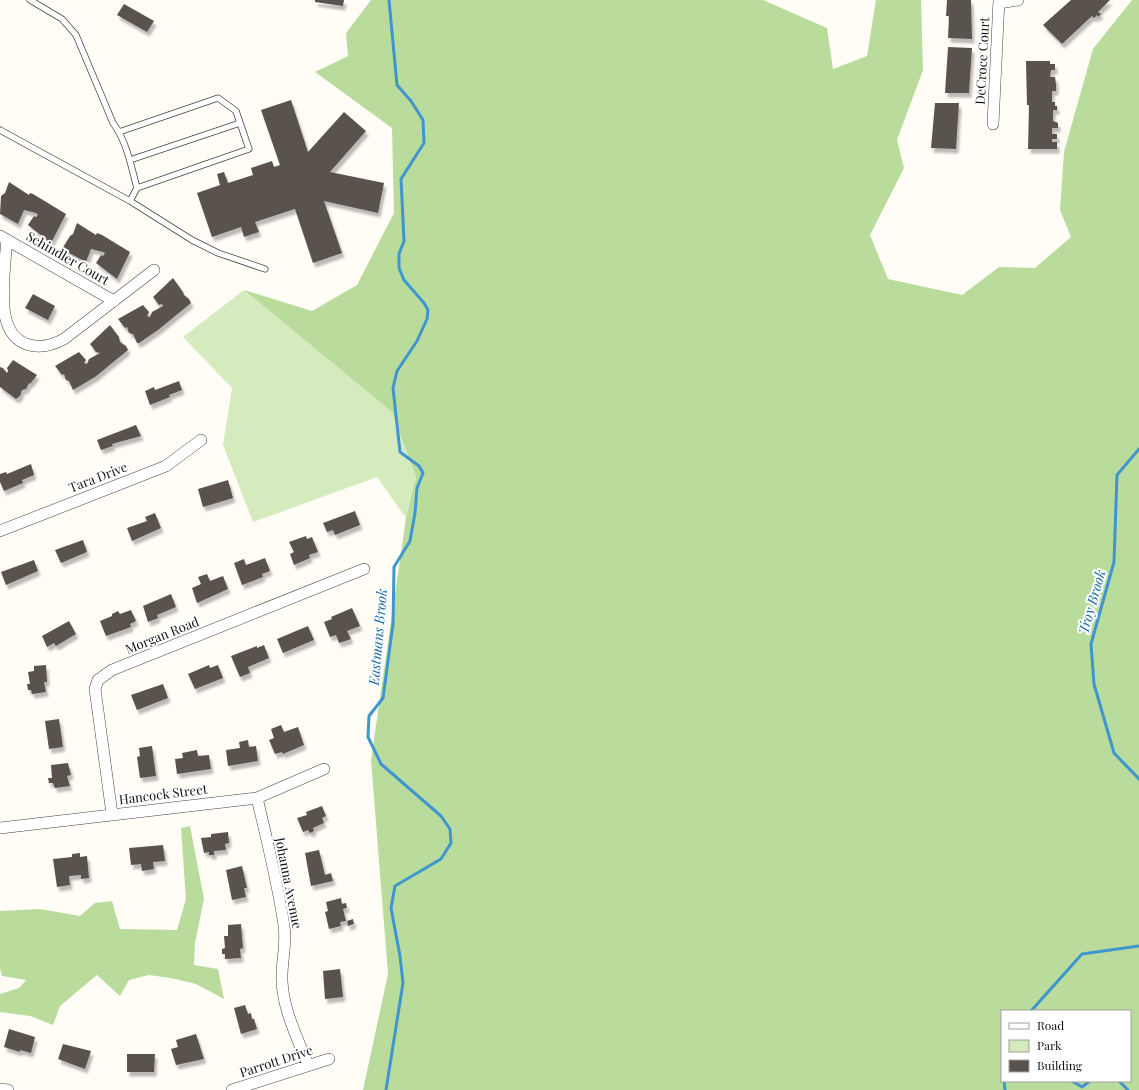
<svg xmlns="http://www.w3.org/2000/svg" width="1139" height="1090" font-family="'Playfair Display',serif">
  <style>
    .green { fill: #d5ebbd }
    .forest { fill: #b9dc9c; fill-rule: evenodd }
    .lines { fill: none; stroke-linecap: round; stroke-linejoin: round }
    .stream { stroke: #3f96cf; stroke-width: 3 }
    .building { fill: #5a524d; filter: url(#shadow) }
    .lane-casing { stroke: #444; stroke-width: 7 }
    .street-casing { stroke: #444; stroke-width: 12 }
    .lane { stroke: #fff; stroke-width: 5.5 }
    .street { stroke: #fff; stroke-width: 11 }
    .labels { text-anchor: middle; stroke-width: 4; stroke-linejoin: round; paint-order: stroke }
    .street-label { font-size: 13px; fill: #111; stroke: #fff }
    .water-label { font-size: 14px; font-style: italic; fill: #1768a6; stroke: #fff }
  </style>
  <defs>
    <filter id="shadow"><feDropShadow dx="2.5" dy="4.5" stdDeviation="1" flood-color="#0004"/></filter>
  </defs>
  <rect width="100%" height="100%" fill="#fffdf5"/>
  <path class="green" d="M244,290L392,412L416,477L406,518L377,477L253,522L223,445L232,388L183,337Z"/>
  <path class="forest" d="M371,0H763L827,28L833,69L867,56L876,0H921L923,70L897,140L904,168L870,235L888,279L962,295L999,267L1035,268L1071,237L1060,210L1064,152L1093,49L1132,0H1139V1090H363L388,974L371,760L406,518L416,477L392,412L244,290L312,311L357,285L394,213L392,128L315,72L348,56L346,33ZM1002,1011H1130V1081H1002Z
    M190,826L204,899L195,943L194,965L218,969L224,999L196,984L171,978L149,975L129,980L120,996L97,975L60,1006L53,1025L30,1016L0,1012V994L19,988L26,980L2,976L0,968V911L40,909L80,916L95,903L112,901L120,929L177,930L186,899L181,828Z"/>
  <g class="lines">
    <path class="stream" d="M1139,449L1117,475L1114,562L1091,644L1094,684L1114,753L1139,779
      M1031,1011L1082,954L1139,946
      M1004,1081L1005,1090
      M1072,1081L1082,1087L1090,1081
      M1119,1081L1128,1090
      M386,1090L403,983L400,956L391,908L395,886L441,859L451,843L450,829L441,816L381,764L368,737L369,716L383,698L393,624L394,567L410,541L415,513L417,488L423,473L419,466L400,452L393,388L397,371L417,341L427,319L428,310L424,303L404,280L399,268V254L404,241L401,179L424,143L423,120L411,101L397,85L389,0"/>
  </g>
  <path class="building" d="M315,0H344L343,6L315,2Z
    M947,0H971L972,39L948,38L949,16H946Z
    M1071,0H1110L1098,12L1101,14L1098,17L1097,15L1094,18L1092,16L1062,44L1043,25Z
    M124,4L154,21L147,32L117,15Z
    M948,47L972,48L969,93H945Z
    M1026,61H1050V64H1055V70H1051L1050,77H1055L1056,84V91H1052V102H1055V106H1057V110H1053V121L1058,123V128H1052V134H1057V139H1052V142H1057V149H1028L1029,105H1027Z
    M291,100L308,152L344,112L366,131L330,172L384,183L378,213L324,201L342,253L313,263L295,209L255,222L259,232L244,237L241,227L212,237L197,193L220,185L217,174L224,172L228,183L253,175L251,168L272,161L274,167L280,165L261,110Z
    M935,103H959L956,149L931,148Z
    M9,182L29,195L30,193L33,194L66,214L51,243L28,225L34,216L36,217L38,215L36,213L24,210L18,224L0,214L1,196L5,193Z
    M77,223L96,235L97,233L102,235L130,252L117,279L96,263L101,255L103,256L105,253L103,252L91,249L86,262L62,249L70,236L73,234Z
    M173,278L183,292L184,295L189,299L191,303L158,330L139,343H137L133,334L129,333L127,327L125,328L118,319L143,305L149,312L147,316L150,317L152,312L163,306L162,304L159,305L153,297Z
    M33,294L55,306L48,320L25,308Z
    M110,325L119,337L120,342L126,346L128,350L95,377L73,390L69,381L66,380L64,374L62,375L55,366L79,352L86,360L84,363L87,364L89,359L100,353L96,352L90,344Z
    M13,360L37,375L30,384L29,383L26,389L22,390L20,396L16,399L0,387V367L3,368L7,373L8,371L7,368Z
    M179,381L182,390L169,395L170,397L150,405L145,391L154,387L155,390Z
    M136,425L141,436L112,444L113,446L101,450L97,440Z
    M31,464L34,475L22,480L23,483L4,491L0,482V474L6,472L7,474Z
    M228,480L233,498L203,507L198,489Z
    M355,511L360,525L335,535L333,530L327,532L323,523Z
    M155,513L161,528L132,541L127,528L147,521L145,517Z
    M306,536L307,539L312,537L318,552L309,555L310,558L294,565L290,554L294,552L289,542Z
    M83,540L87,552L61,563L55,550Z
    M265,558L270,571L262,574L263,577L242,585L234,563L244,559L246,565Z
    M34,560L38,571L6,585L1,572Z
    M207,574L210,581L223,576L228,589L197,603L192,588L201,584L198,577Z
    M171,594L176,607L157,615L158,618L148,622L143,606Z
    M352,608L360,626L347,631L351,639L339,643L336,635L330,637L324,622L332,619L331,617Z
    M131,610L136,621L130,624L131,627L106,636L100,621L112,616V614L118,611L120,614Z
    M69,621L76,634L56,646L54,643L47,647L42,636Z
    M308,626L314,640L283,653L277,639Z
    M264,645L269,658L248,667L250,673L240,677L231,656L257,646V648Z
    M46,665L47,682H44L46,692L32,694L31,690H28L27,684H30L28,672L34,671V666Z
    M209,665L210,668L218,665L223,678L195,689L188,674Z
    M163,684L168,698L137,710L131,695Z
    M59,719L63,747L49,749L45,721Z
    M281,725L284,732L298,727L304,745L283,754L282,752L275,754L269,740L274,738L271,729Z
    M248,740L249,747L256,746L258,761L228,766L226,750L240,748L239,742Z
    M152,746L156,776L140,778L137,757L140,756L139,748Z
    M197,750L198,756L209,755L211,769L177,774L175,759L183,758L182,753Z
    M68,763L71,775L67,776L70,786L55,788L53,783H49L48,778H52L51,765Z
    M322,806L326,816L322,818L324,823L313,828L314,831L310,833L308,830L303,832L297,818L307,815L306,812Z
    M228,832L229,843L225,844L226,850L214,851V855H209V852L204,853L201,838L211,837V834Z
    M163,845L165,861L153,862L154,869L142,871L141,864L131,865L129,848Z
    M319,850L325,875L331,873L333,881L311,886L305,853Z
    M80,853V857L87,856L89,878L81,879V875L69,876L70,885L57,887L53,859L72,857V854Z
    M242,866L247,888H244L246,897L232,900L226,870Z
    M341,898L342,904L346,903L347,908L343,909L346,921L340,922L341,926L329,929L325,912L328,911L326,902Z
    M353,919L354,924L348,926L347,921Z
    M241,924L243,948L240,949L241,958L225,959V954H222V949L225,948L224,936H228V925Z
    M340,969L343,997L325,999L323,971Z
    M245,1005L248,1014L251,1013L252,1019H254L257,1029L241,1034L234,1008Z
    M9,1029L35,1037L31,1053L20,1050V1052L4,1047Z
    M196,1034L204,1059L176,1065L171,1049L178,1047L176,1040Z
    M63,1044L91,1051L85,1069L58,1059Z
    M127,1054H155L154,1072H127Z"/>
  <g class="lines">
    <g class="lane-casing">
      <path id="lane" d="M30,0L62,19L76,35L113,123C127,142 131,166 137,188L130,201
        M0,130L130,201L192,240L218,253L265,269
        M119,132L218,98L236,111L249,149L137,188
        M130,160L240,123"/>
    </g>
    <g class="street-casing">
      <path id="street" d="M999,3L1018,0
        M993,124L999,0
        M0,236L114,301
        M7,240C5,261 1,294 5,315C11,347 38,353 64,339L154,270
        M0,531L166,466L201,440
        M257,798C267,840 278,883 284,926C287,945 281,963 282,981C283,1010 298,1039 308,1065
        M112,814L95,689L98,680L112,670L364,569
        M0,828L257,798L324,769
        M0,1089L8,1090
        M232,1090L329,1059"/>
    </g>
    <use href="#lane" class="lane"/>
    <use href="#street" class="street"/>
  </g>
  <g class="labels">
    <g class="street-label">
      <text transform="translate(982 61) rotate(-87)" y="5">DeCroce Court</text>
      <text transform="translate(68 258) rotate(30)" y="5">Schindler Court</text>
      <text transform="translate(98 477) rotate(-21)" y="5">Tara Drive</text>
      <text transform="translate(162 635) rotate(-22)" y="5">Morgan Road</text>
      <text transform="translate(163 794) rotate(-7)" y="5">Hancock Street</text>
      <text transform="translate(289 883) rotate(79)" y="5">Johanna Avenue</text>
      <text transform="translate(276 1061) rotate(-18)" y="5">Parrott Drive</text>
    </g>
    <g class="water-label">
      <text transform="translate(1092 602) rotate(-74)" y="5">Troy Brook</text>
      <text transform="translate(378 637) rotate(-85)" y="5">Eastmans Brook</text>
    </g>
  </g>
  <rect x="1001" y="1010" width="130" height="72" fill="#ffffff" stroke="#a0a0a0"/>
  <rect x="1009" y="1023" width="20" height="6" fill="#ffffff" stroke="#a0a0a0"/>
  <text x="1037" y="1030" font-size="12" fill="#111111">Road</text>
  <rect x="1009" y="1040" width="20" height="12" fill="#d5ebbd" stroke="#a0a0a0"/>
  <text x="1037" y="1050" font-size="12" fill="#111111">Park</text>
  <rect x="1009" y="1060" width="20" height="12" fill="#5a524d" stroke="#a0a0a0"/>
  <text x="1037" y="1070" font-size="12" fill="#111111">Building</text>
</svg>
